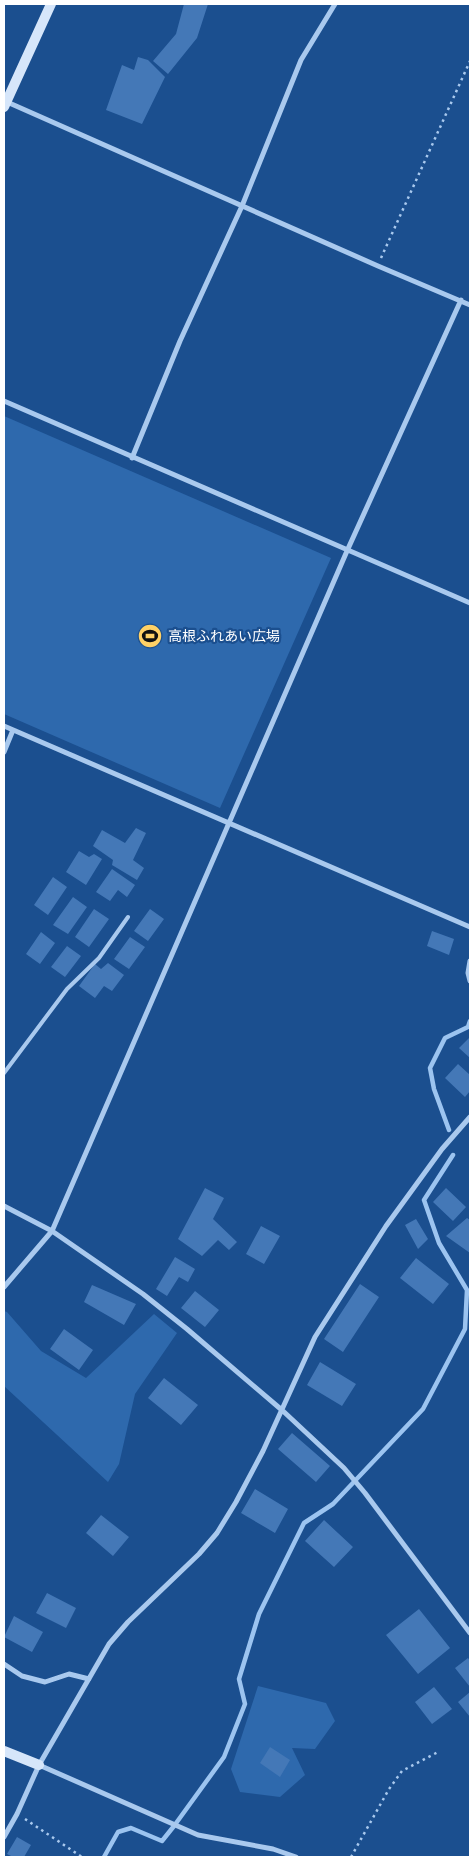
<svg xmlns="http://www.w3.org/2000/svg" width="474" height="1861" font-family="Arial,'Noto Sans JP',sans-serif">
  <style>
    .green { fill: #2e69ad }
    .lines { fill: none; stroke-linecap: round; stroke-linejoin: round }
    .stream { stroke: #9cc4f0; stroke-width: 4.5 }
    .building { fill: #4478b7 }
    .path { stroke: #a9c9ee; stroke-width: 2.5; stroke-dasharray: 2.5 4; stroke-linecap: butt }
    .lane { stroke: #a9c9ee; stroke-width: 4 }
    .street { stroke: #a9c9ee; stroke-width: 5 }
    .secondary { stroke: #d6e6fa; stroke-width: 10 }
    .labels { text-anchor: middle; stroke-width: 4.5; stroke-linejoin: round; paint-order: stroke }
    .poi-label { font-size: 14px; fill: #fff; stroke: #1b4f8f; text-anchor: start }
  </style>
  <rect width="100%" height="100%" fill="#1b4f8f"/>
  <path class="green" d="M4,416L331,558L220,808L4,714Z
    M4,1311L7,1312L41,1351L86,1378L154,1314L177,1333L135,1394L119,1464L108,1482L4,1386Z
    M258,1686L326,1703L335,1721L315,1749L292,1748L305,1775L280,1797L240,1792L231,1769Z"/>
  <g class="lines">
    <path class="stream" d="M449,1130L434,1089L430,1068L445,1038L468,1027L470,1021
      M104,1857L118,1832L131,1828L162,1841L174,1826L224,1757L245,1704L239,1679L259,1614L304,1523L333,1504L423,1409L465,1329L467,1290L439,1243L424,1200L453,1155"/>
  </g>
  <path class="building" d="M184,4H208L197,38L168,74L153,61L176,34Z
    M138,57L148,60L165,77L142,124L106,110L122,65L134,70Z
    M136,828L146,833L133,860L144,868L137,880L112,865L113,860L93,846L102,830L125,843Z
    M79,851L89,857L94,854L102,859L86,885L66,872Z
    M112,869L135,885L127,897L118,890L110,901L96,892Z
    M53,877L67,887L48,915L34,905Z
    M73,897L87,907L68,934L53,925Z
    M94,909L109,919L89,947L75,937Z
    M150,909L164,919L148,941L134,931Z
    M432,931L454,939L449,955L427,946Z
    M41,932L55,943L40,964L26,954Z
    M130,937L145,947L129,969L114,959Z
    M67,946L81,956L65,977L51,967Z
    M108,963L124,975L112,991L104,986L95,998L79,986L95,964L101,969Z
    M470,1037V1058L459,1048Z
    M458,1064L470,1075V1091L465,1097L445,1078Z
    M205,1188L224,1198L213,1219L237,1242L229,1250L218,1240L202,1256L178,1239Z
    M446,1188L466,1207L453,1221L433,1202Z
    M467,1218L470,1220V1253L446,1236Z
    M416,1219L428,1239L418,1249L405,1225Z
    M261,1226L280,1236L264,1264L246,1254Z
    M175,1257L195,1269L188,1282L179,1277L167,1296L156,1289Z
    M416,1258L449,1284L433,1304L400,1278Z
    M360,1284L379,1297L343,1352L324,1339Z
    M92,1285L136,1304L124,1325L84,1302Z
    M195,1291L219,1310L205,1327L181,1308Z
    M64,1329L93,1350L79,1370L50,1349Z
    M320,1362L356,1384L342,1406L307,1385Z
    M164,1378L198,1405L181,1425L148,1398Z
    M292,1433L330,1466L316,1482L278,1449Z
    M255,1489L288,1509L275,1533L241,1513Z
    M101,1515L129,1537L113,1556L86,1533Z
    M324,1520L353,1547L334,1567L305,1541Z
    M47,1593L76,1608L66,1628L36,1613Z
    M419,1609L450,1648L418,1674L386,1635Z
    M14,1616L43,1632L32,1652L4,1637Z
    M468,1658L470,1661V1687L455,1668Z
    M434,1687L452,1709L432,1724L415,1702Z
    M470,1692V1717L458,1702Z
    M270,1747L290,1760L280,1777L260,1763Z
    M17,1837L31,1845L24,1857H13L7,1854Z"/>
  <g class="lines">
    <path class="path" d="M381,258L470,61
      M25,1819L82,1857
      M351,1857L389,1789L402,1771L438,1752"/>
    <path class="lane" d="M4,1073L67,989L99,958L128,917"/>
    <path class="street" d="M7,102L378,266L470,305
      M4,401L470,603
      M132,458L180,341L242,206L301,60L335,4
      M4,726L470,927
      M4,752L13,730
      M470,961L468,973L470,981
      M4,1206L52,1231L143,1294L187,1329L283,1411L344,1468L365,1493L470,1633
      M4,1287L52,1231L347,551L461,300
      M4,1664L22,1676L45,1682L69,1674L89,1679
      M39,1765L198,1835L273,1849L296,1857
      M4,1837L17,1814L39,1765L109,1644L128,1622L199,1554L217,1533L236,1502L263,1451L315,1337L386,1226L442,1149L470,1117"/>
    <path class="secondary" d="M4,107L51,4
      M4,1751L39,1765"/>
  </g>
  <defs>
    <g id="stadium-disc" transform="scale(1.25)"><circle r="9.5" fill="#ffd166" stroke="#1b4f8f"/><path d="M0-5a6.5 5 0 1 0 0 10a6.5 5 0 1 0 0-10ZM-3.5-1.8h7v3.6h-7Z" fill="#111"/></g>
  </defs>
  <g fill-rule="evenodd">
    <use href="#stadium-disc" x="150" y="636"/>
  </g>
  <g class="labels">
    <g class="poi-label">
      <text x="168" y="641">高根ふれあい広場</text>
    </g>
  </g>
  <rect width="474" height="1861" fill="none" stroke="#ffffff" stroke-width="10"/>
</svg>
